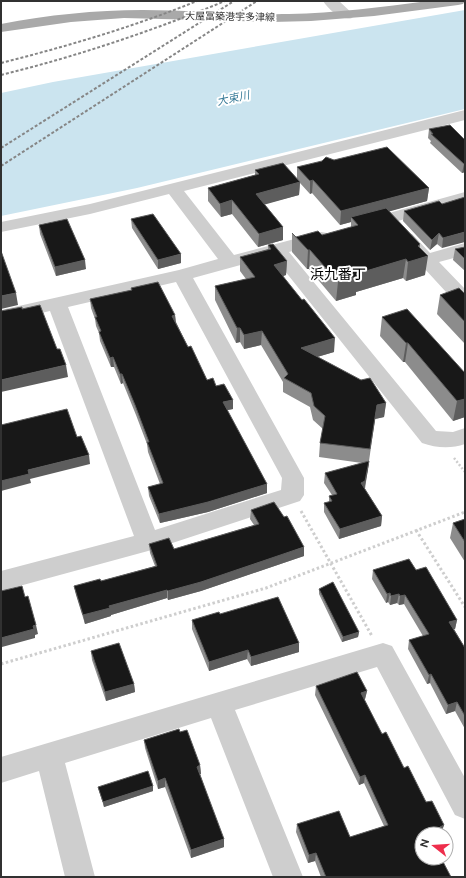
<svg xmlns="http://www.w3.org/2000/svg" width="466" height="878" font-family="Ubuntu,'Noto Sans JP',sans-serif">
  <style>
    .water { fill: #cbe4ef }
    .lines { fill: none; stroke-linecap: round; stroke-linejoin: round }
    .path-far1 { stroke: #cecece; stroke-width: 2.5; stroke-dasharray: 2 2; stroke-linecap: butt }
    .path { stroke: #cecece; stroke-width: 3; stroke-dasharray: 2.5 2.5; stroke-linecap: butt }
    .minor { fill: #cecece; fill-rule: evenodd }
    .major { fill: #a9a9a9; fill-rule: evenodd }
    .rail { stroke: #868686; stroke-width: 2; stroke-dasharray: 3 2; stroke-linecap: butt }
    .wall { fill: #8c8c8c }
    .shaded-wall { fill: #5d5d5d }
    .building { fill: #181818; stroke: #5d5d5d }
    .labels { text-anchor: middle; stroke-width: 4; stroke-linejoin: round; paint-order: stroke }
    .far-street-label { font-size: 10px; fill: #313131; stroke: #fff }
    .far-water-label { font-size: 11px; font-style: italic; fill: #3a7c99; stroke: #fff }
    .quarter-label { font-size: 14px; fill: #000; stroke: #fff }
  </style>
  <rect width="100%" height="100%" fill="#fff"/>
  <path class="water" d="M465,10V109L137,188L1,216V93L53,82Z"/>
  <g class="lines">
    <path class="path-far1" d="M454,458L465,472"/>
    <path class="path" d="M301,511L372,636
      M416,530L465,607
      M1,664L266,588L465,512"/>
    <path class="minor" d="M323,1H339L354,15L352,18C341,21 329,10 323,1Z
      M465,110V120L184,191L234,255L321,232L327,233L330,237L327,241L289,252L436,431L453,432L465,428V444C451,449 436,448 422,443L273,256L193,278L304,478V495L300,501L148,551L1,591V571L134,536L50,311L1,322V310L179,270L218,259L169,194L90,214L1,232V222L90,204ZM176,282L282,478L281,490L155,530L68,307Z
      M465,192V202L366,230L360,229L357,225L360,221Z
      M406,233L412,234L430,253L465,243V255L439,262L465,289V307L458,305L400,242L397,238L400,234Z
      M383,643L392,646L465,778V819L455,815L377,667L235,710L303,877H273L211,718L65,763L95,877H65L39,771L1,783V757Z"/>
    <path class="major" d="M428,1H465L463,4L458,5L374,16L311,21L272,22L124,18L71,22L1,32V24C48,15 95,10 143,10C192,10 240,15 289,14C335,13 382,7 428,1Z"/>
    <path class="rail" d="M1,63C68,46 133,27 197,1
      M1,75C78,56 152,31 225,1
      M1,148L234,1
      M1,166L257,1"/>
  </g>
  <path class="wall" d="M429,129L465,140V172L462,173L430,143L431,141L428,138Z
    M334,160L429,188L427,201L389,211L420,244L419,247L425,275L406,281L403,278L356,292V295L336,301L309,269H307L292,252V233L296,237L322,235L351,227V222L340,225L312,193L310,194L300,183L299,195L264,204L283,227V240L258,247L232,214L221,217L208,201V188L255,175V170L297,179V167Z
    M465,197L442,248L437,244L430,250L403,221L404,211L442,204Z
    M131,219L181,263L158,269L132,228Z
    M39,225L86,269L56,276L40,234Z
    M268,245L287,261L286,275L283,276L334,352L317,357L386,403L384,417L375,419L365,489L382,516L381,526L339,539L324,512V503L329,502V496L332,495L324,483L325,473L362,463L319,457L320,443L323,429L313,420L310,407L283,392V382L261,345L244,349L240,342L236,343L215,300V286L246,279L240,271V257L268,249Z
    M465,247V271L453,260L455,249Z
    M131,288L175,315L176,322L188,347L207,380L216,386L233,409L227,410L267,484V493L208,512L160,523L149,496L148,487L160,484L148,452L147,444L136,415L123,383L121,384L114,367H111L100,341L99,333L96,326L95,319L91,308L90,299L131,290Z
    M465,294V344L437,314L440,295Z
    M382,317L465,373V417L453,421L405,362H403L380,336Z
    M251,510L304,556L201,591L168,600L167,598L111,615V616L85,624L76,595L74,586L101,581L155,566L150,553L149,544L174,549L254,525L250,519Z
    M465,519V562L450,538L453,523Z
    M373,570H416L457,620L455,629H454L465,648V729L455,711L446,714L430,683L427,684L408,649L409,640L423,636L404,604L399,605L397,603L390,605L388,602L386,603L372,579Z
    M319,589L359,632L358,637L342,642L319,594Z
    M192,620L299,652L251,666L247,659L209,671L192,629Z
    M91,651L134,684L135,692L106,701L92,660Z
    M316,686L367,691L365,699L364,700L382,734L426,802L444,825L442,831L422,834L451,877H321L315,861L308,863L296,832L297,824L350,837L384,826L364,783L359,785L315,695Z
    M180,732L200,765L201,774H200L224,847L191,858L165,787L158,789L145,748L144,740Z
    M153,786V791L104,807L98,787Z"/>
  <path class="shaded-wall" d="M464,164H465V172L462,173Z
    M313,180L312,193L310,194V181Z
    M300,182L299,195L256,207V194Z
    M429,188L427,201L355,221L351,217V222L340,225L341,211Z
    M232,200V214L221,217L220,204Z
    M283,227V240L258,247L259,234Z
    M465,232V242L442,248L443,238Z
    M439,233L437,244L430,250L432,240Z
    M420,244L418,259L428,256L425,275L406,281L408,262L418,246Z
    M308,250H310L309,269H307Z
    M181,254V263L158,269V260Z
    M406,259L403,278L356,292V295L336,301L338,282L356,274Z
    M85,260L86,269L56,276L55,267Z
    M287,261L286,275L274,279V265Z
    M16,293L18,305L1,309V296Z
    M175,315L176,325L172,316Z
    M237,328H240V342L236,343Z
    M262,331L261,345L244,349V335Z
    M335,338L334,352L300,362L301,348Z
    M406,343H408L405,362H403Z
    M113,357L114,367H111L110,358Z
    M66,365L68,377L1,392V380Z
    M120,374H122L123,383L121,384Z
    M465,399V417L453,421L457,401Z
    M233,400V409L223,411V402Z
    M386,403L384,417L375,419L368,464L377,405Z
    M89,455L90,464L30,479L31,483L1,491V481L28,470Z
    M369,461L368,470L364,491L361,483Z
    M267,484V493L208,512L160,523L159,514Z
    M382,516L381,526L339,539L340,529Z
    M304,547V556L201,591L168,600V591Z
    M167,590V598L111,615V616L85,624L83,615L109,606Z
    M390,593L388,602L386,603L387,594Z
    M399,594L397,603L390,605L391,596Z
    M405,595L404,604L399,605L400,596Z
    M457,620L455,629L447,631L449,622Z
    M36,625L38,634L35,635V638L2,647L1,638Z
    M359,632L358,637L342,642L343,637Z
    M299,643V652L251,666V657Z
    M248,650L247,659L209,671V662Z
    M431,674L430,683L427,684L429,675Z
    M134,684L135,692L106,701L105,692Z
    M367,691L365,699L359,701L361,693Z
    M457,702L455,711L446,714L448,705Z
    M200,765L201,774L197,775V767Z
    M365,775L364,783L359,785L360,777Z
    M165,778V787L158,789V781Z
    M153,786V791L104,807L103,802Z
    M444,825L441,833L440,827Z
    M224,839V847L191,858V850Z
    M316,853L315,861L308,863L309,855Z"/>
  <path class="building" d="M450,125L465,140V164H464L431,134H433L429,129Z
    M387,147L429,188L341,211L313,180L310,181L297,167L322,161L326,157L334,160Z
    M283,163L300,182L256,194L283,227L259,234L232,200L220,204L208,188L259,174L255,170Z
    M465,197V232L443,238L439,233L432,240L404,211L439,201L442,204Z
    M386,208L420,244L418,246L428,256L408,262L406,259L356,274L358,276L338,282L310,250H308L292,233L296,237L318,231L322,235L358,225L351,217Z
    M153,214L181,254L158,260L131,219Z
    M67,219L85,260L55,267L39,225Z
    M273,244L287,261L274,265L302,300L304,299L335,338L301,348L361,380L370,378L386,403L377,405L370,449L320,443L325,416L314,406L311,393L284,378L288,374L262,331L244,335L240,328H237L215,286L255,277L240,257L271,249L268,245Z
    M465,247V259L455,249Z
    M1,251L16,293L1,296Z
    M158,282L175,315L172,316L188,347L191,346L207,380L213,378L216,386L224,384L233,400L223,402L267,484L208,502L159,514L148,487L163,483L147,442H149L135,405L122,374H120L113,357L110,358L99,332L101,331L95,317H97L90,299L132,290L131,288Z
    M459,288L465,294V322L440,295Z
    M40,305L57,349H60L66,365L1,380V311L22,307V309Z
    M407,309L465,373V399L457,401L408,343H406L382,317Z
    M67,409L77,437L81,436L89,455L28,470L29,474L1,481V425Z
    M369,461L365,481L361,483L382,516L340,529L324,503L332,501L329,496L337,494L325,473Z
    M274,502L284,517L287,516L304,547L201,582L168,591L167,590L109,606L110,608L83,615L74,586L100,579L101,581L157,566L149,544L169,538L174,549L259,524L251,510Z
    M465,519V542L453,523Z
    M409,559L416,570L426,567L457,620L449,622L465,648V716L457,702L448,705L431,674L429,675L409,640L429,634L405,595L400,596L399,594L391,596L390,593L387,594L373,570Z
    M333,582L359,632L343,637L319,589Z
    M22,586L25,597L28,596L36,625L33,626L34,629L1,638V591Z
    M278,597L299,643L251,657L248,650L209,662L192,620L219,612L220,614Z
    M119,643L134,684L105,692L91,651Z
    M357,672L367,691L361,693L382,734L386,732L404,768L408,766L426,802L432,801L444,825L440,827L443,834H422V858H441L451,877H326L316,853L309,855L297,824L339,811L350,837L388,825L365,775L360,777L316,686Z
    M179,729L180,732L187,730L200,765L197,767L224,839L191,850L165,778L158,781L144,740Z
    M148,771L153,786L103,802L98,787Z"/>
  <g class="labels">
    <g class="far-street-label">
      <text transform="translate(230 16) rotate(1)" y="4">大屋冨築港宇多津線</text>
    </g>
    <g class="far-water-label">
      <text transform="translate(233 98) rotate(-12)" y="4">大束川</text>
    </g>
    <g class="quarter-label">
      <text x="338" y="279">浜九番丁</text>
    </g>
  </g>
  <rect width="466" height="878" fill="none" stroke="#313131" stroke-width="4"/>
  <g transform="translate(434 846) rotate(287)"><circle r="19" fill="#ffffff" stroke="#adadad"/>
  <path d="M0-3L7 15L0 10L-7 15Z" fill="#ee2e4c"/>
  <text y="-6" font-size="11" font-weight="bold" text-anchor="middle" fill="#313131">N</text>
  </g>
</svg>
